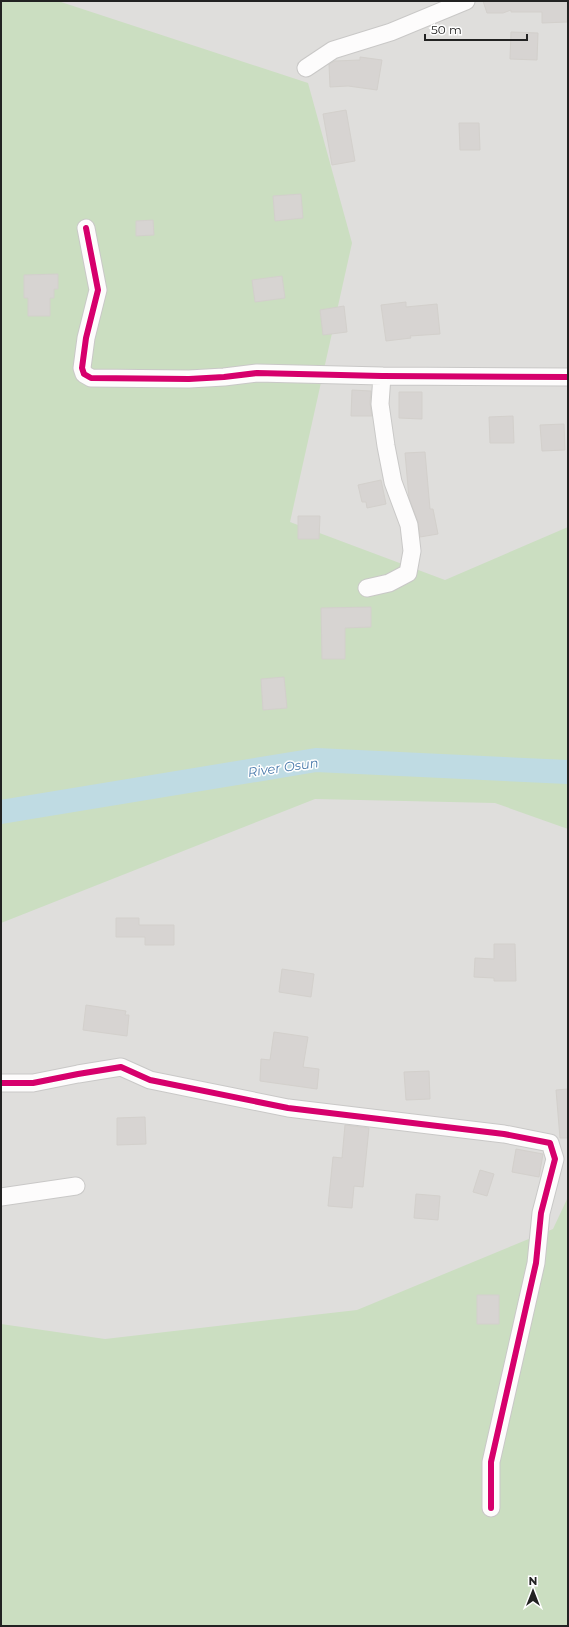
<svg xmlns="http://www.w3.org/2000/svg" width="569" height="1627" font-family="Montserrat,sans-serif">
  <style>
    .residential { fill: #dfdedc }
    .forest { fill: #cbdec1 }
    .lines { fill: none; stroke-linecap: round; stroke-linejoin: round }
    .river { stroke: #bfdbe3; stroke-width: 24 }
    .building { fill: #d7d4d2; stroke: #d3d0cc }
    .minor-casing { stroke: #c9c8c7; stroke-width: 19 }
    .minor { stroke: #fdfcfc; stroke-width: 17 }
    .cycleway-casing { stroke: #fff; stroke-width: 8 }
    .cycleway { stroke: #d6006c; stroke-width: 6 }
    .labels { text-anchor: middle; stroke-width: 3; stroke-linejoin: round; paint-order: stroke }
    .water-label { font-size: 13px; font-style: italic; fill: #4a7aab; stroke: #fff }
  </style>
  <rect width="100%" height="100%" fill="#f0eeeb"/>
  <path class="residential" d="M1,1H568V1626H1Z"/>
  <path class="forest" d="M1,1H58L308,83L352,243L290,522L445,580L568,527V829L495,803L315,799L1,923Z
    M568,1197V1626H1V1324L105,1339L357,1310L553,1229Z"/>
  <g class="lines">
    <path class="river" d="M1,812L316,760L568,772"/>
  </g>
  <path class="building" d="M483,1H567V22L542,23V12H511V10L503,13H487Z
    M511,32L538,33L537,60L510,59Z
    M360,57L382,60L377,90L348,86L330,87L329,64L335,61L360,60Z
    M346,110L355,161L332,165L323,114Z
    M459,123H479L480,150H460Z
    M301,194L303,218L275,221L273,196Z
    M153,220L154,235L136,236V221Z
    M58,274V289H54V298H50V316H28V298H24V275Z
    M282,276L285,298L255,302L252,280Z
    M406,302V307L437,304L440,334L410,336L411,338L386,341L381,305Z
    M344,306L347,332L323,335L320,310Z
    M352,390L371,391L370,403L372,416H351Z
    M399,392H422V419L399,418Z
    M513,416L514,443H490L489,417Z
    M564,424L565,450L542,451L540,425Z
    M425,452L430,509H433L438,534L420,537L418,522L409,498L405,453Z
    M381,480L386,504L367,508L366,502H362L358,485Z
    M298,516H320L319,539H298Z
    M371,607V627L345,628V659H322L321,608Z
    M284,677L287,708L263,710L261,679Z
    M116,918H139V925H174V945H145V937H116Z
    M494,944H515L516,981H494V978L474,977L475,958L494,959Z
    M282,969L314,974L311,997L279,992Z
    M86,1005L126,1011L125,1015H129L127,1036L83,1030Z
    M274,1032L308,1037L303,1067L319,1069L317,1089L260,1081L261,1059L270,1060Z
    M429,1071L430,1099L406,1100L404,1072Z
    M568,1089V1138H560L556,1090Z
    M145,1117L146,1144L117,1145V1118Z
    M345,1125L369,1128L363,1187L354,1186L352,1208L328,1206L333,1157L342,1158Z
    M516,1149L543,1154L539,1177L512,1172Z
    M480,1170L494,1174L487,1196L473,1192Z
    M416,1194L440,1196L438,1220L414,1218Z
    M477,1295H499V1324H477Z"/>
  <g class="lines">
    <g class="minor-casing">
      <path id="minor" d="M306,68L333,50L391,32L466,1
        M86,228L98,290L86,338L82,368L84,374L91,378L189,379L224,377L257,373L382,376L568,377
        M367,588L389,583L408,573L412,551L409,525L393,482L386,446L380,404L382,376
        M1,1083H33L78,1074L121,1067L150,1080L288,1108L504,1134L550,1143L555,1159L541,1213L536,1263L491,1462V1508
        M1,1197L76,1186"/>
    </g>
    <use href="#minor" class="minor"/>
    <g class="cycleway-casing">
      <path id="cycleway" d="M86,228L98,290L86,338L82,368L84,374L91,378L189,379L224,377L257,373L382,376L568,377
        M1,1083H33L78,1074L121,1067L150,1080L288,1108L504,1134L550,1143L555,1159L541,1213L536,1263L491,1462V1508"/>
    </g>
    <use href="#cycleway" class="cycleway"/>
  </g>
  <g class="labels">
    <g class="water-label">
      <text transform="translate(283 767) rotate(-8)" y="5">River Osun</text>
    </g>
  </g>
  <rect width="569" height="1627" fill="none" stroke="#222222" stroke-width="4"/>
  <g transform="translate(533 1591)" stroke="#ffffff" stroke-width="3" paint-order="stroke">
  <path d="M0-3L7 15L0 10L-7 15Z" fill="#222222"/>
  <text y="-6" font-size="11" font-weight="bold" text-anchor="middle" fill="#222222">N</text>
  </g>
  <path d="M425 34v6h102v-6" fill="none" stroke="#222222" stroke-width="2"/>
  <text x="431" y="34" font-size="12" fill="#222222" stroke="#ffffff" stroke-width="3" paint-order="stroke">50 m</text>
</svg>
